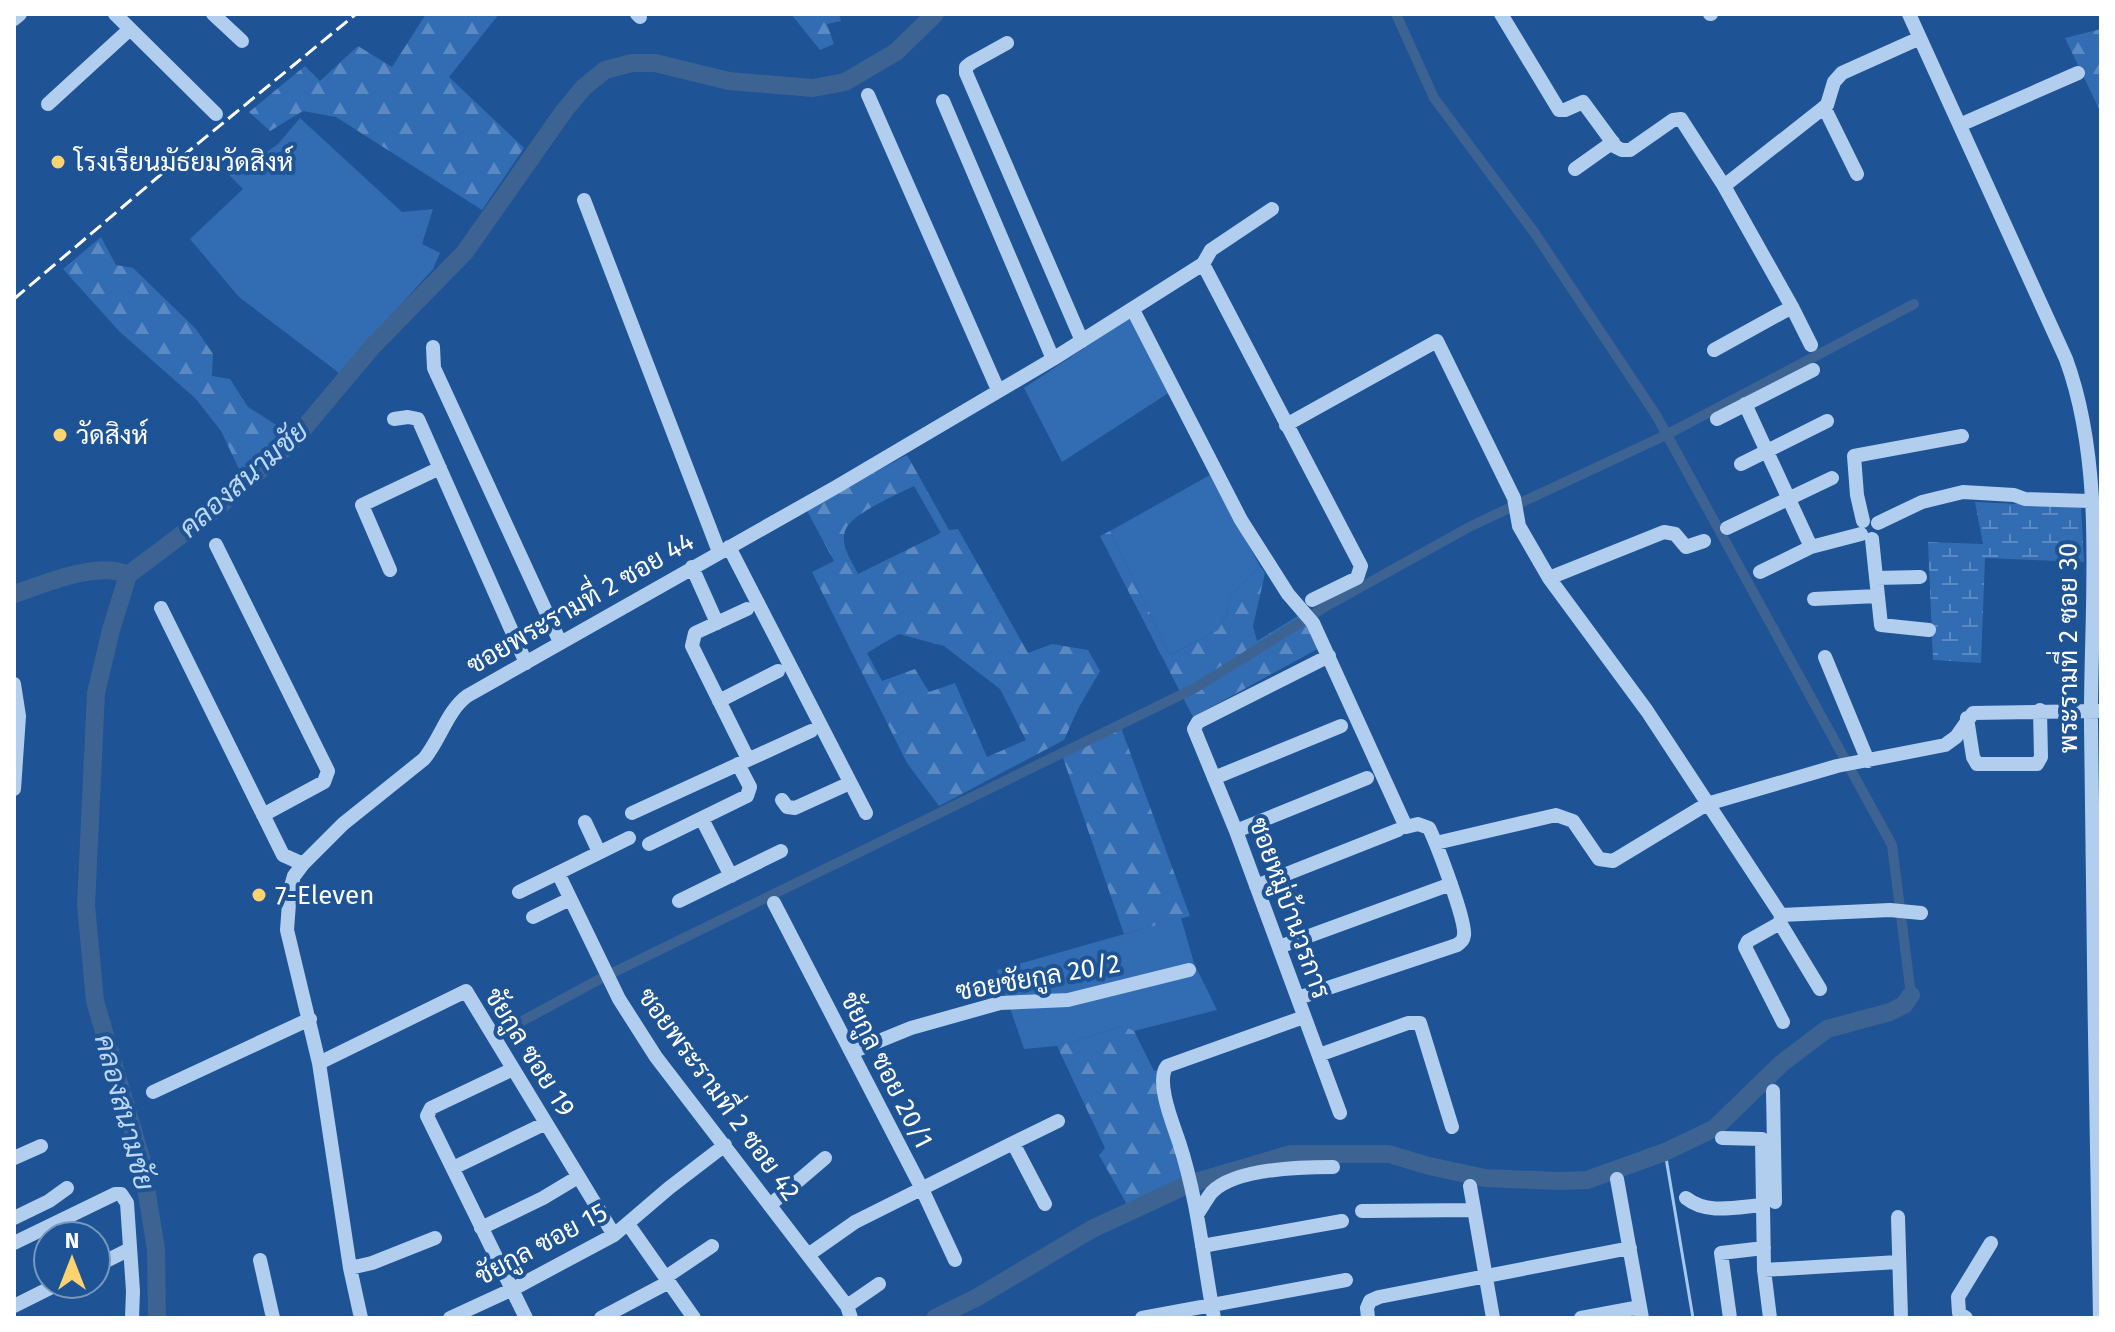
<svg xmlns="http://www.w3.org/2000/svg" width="2115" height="1332" font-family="'Fira Sans',Sarabun,sans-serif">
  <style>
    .grass { fill: #326db3 }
    .forest { fill: url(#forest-firs); fill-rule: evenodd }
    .wetland { fill: url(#wetland-marsh) }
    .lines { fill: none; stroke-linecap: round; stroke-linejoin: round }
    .stream { stroke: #a4c9f0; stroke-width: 3 }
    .canal { stroke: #3d6392; stroke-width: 10 }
    .river { stroke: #3d6392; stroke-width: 18 }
    .minor { stroke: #b1ceef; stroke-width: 14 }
    .rail { stroke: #fff; stroke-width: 3; stroke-dasharray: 14 6; stroke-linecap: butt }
    .poi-dot { fill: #fdd370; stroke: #1e5395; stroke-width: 3 }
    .labels { text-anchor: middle; stroke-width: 8; stroke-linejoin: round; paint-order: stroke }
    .poi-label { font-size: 26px; fill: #fff; stroke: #1e5395; text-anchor: start }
    .street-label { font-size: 26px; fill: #fff; stroke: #1e5395 }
    .water-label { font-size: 28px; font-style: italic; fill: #bdd8f5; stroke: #1e5395 }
  </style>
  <defs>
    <pattern id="forest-firs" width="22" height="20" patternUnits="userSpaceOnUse" patternTransform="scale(2)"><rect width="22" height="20" fill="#326db3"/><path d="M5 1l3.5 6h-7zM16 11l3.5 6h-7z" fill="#5b8ac2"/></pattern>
    <pattern id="wetland-marsh" width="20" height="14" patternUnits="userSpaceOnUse" patternTransform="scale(2)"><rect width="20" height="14" fill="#326db3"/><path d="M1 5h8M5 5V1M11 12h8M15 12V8" fill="none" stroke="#5b8ac2"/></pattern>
  </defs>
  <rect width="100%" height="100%" fill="#1e5395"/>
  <path class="grass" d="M300,118L402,212L433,209L422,244L440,253L433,269L339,373L239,297L190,239L243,189L220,166L254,161L278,144Z
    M1131,317L1170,392L1062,462L1024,388Z
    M1210,475L1260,566L1230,596L1226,616L1218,630L1170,655L1110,531Z
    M1181,918L1194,963L1217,1010L1134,1031L1124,1026L1057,1046L1024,1049L997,970Z"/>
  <path class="forest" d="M426,14H499L449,77L524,148L482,210L336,117L303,111L270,131L249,112L305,66L320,81L358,46L392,67Z
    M791,14H839L841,21L827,24L834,44L820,50Z
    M2101,29V113L2065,38Z
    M101,237L116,265L133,268L196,329L213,354L212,376L230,379L248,407L289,433L256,466L239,469L221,431L196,399L119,331L63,269Z
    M907,455L949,530L958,529L1028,653L1052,644L1088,650L1100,671L1079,707L1064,740L939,806L907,763L812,572L834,561L806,509ZM914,486L941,533L858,574C852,561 840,546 845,531C850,514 898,494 914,486ZM899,634L944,646L1000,689L1026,740L987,757L955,683L929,692L915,669L882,681L867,653Z
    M1110,531L1170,655L1218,630L1226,616L1230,596L1260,566L1265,573L1253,626L1257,641L1301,614L1321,647L1193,717L1100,536Z
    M1120,725L1190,916L1124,934L1063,758Z
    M1124,1026L1134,1031L1154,1071L1162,1069L1183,1179L1130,1210L1099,1155L1105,1148L1057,1046Z"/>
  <path class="wetland" d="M1975,502L2081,507L2084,562L1985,558L1981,663L1933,660L1928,542L1983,544Z"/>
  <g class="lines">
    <path class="stream" d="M1665,1152L1693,1318"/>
    <path class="canal" d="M1396,14L1434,98L1534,232L1656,415L1892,845L1911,995
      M502,1032L598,980L1195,688L1325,607L1471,526L1666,435L1914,304"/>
    <path class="river" d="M14,594C44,584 99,560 128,575
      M157,1318L156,1249L141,1158L95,1001L86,905L96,693L111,630L128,575L217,508L293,441L372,347L465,252L564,111L584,87L605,70L632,63H655L729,81L813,88L845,82L896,52L935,14
      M935,1318L976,1298L1092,1229L1189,1184L1291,1154H1389L1429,1166L1485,1178L1559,1181L1587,1180L1665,1152L1715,1128L1782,1063L1827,1029L1890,1012L1904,1005L1911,995"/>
    <path class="minor" d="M115,14L216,114
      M213,14L242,41
      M637,14L640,17
      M1501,14L1559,110H1565L1583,102L1616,147L1622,150H1630L1673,120L1681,119L1724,186L1827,105L1834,82L1842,73L1920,38
      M1710,14H1711
      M1909,14L2066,359C2107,471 2090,608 2091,725C2093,923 2096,1120 2100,1318
      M14,19L20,14
      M1007,43L971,63L966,67V73L1082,341
      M868,95L998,390
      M943,101L1053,359
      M48,104L130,29
      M1824,107L1857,174
      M1962,124L2078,73
      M1575,169L1613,142
      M584,200L719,552
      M1203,264L1361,566L1357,578L1312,600
      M1792,307L1811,345
      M1133,310L1241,520L1288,594L1313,623L1406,827L1418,824L1429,828C1437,845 1466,920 1464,935C1463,941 1462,941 1457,945L1298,998
      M433,347L434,368L560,642
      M1714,350L1792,307L1724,186
      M1745,404L1811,547
      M394,419L408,417L418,419L526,663
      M1717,419L1813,370
      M1286,425L1437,341L1514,498L1519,526L1549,578L1647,711L1781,915L1780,923L1820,989
      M1741,464L1827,421
      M1863,521L1857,495L1854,456L1962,436
      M1878,523L1922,502L1963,492L2014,495L2025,499L2090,501
      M1727,528L1832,478
      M1872,539L1881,625L1929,630
      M216,545L328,771L324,782L263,815
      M729,547L866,813
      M692,567L717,623
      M390,570L362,505L440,468
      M1760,572L1811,547L1861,534
      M1549,578L1664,532L1675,534L1686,547L1704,541
      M1876,578L1920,577
      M1814,599L1877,596
      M161,608L283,855L303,864
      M747,609L695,633L692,646L748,759
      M1329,656L1198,722L1194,729L1236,831L1340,1113
      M1825,657L1868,761
      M14,684L19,716L14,789
      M719,701L778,671
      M1967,718L1973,757L1977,764H2037L2041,757L2040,710
      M1214,778L1341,726
      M782,800L787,807L795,808L850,783
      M632,813L811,731
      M702,819L731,876
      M585,822L599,852
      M1236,831L1367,778
      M629,838L558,873L619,999L656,1057L847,1306L851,1318
      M1436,843L1556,815L1573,821L1599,859L1613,861L1707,804L1837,766L1945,745L1956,737L1973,713L2100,711
      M649,844L747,796L750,787L738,764
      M1256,886L1398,830
      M519,892L558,873
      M679,901L781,851
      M774,903L921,1187L955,1260
      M1781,915L1890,910L1921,913
      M533,917L570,899
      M1780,923L1748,941L1745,947L1783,1022
      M1279,947L1451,884
      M852,1052L911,1028L1000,1003L1068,1000L1189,970
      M1319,1055L1408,1023H1420L1452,1127
      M319,1063L466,991L614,1235
      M513,1069L431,1108L427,1116L526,1318
      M1773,1091L1775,1202
      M153,1092L310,1019
      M1722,1138L1762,1139L1764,1270L1770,1318
      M1013,1143L1058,1121
      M14,1158L41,1146
      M453,1168L546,1123
      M1617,1179L1642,1318
      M1470,1186L1493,1318
      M1686,1198C1707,1215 1737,1207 1763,1205
      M770,1205L825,1158
      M1362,1211L1474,1210
      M1198,1213C1203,1206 1207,1198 1212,1192C1236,1168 1302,1167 1333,1167
      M1898,1217L1901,1318
      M14,1218L49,1201L67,1188
      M628,1224L694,1318
      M481,1228L543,1198L578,1177
      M14,1243L115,1194H121L127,1203L133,1291L132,1318
      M1202,1246L1342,1221
      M808,1255L855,1222L1013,1143L1045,1204
      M260,1260L273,1318
      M96,1266L130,1249
      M350,1268L372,1263L435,1238
      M1764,1270L1898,1262
      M666,1277L712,1246
      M14,1306L58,1284
      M847,1306L879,1284
      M361,1318L350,1268L319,1063L287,930L290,890L294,876L303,864L343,824L424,759C440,740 447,711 467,696L836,487L1053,359L1203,264L1211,250L1272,209
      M450,1318L513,1289L614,1235L669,1188L725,1145
      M601,1318L669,1282
      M1142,1318L1346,1280
      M1214,1318C1203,1259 1198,1200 1179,1142C1173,1124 1155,1081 1167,1066L1304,1017
      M1368,1318L1367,1308L1370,1301L1379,1297L1630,1248
      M1581,1318L1640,1307
      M1730,1318L1721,1253L1764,1248
      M1966,1318L1959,1313L1958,1297L1991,1243"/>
    <path class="rail" d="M14,299L184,155L356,14"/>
  </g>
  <g class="poi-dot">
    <circle cx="58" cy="162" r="8"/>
    <circle cx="60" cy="435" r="8"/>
    <circle cx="259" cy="895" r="8"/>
  </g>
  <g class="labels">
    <g class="poi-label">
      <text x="74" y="171">โรงเรียนมัธยมวัดสิงห์</text>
      <text x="76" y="444">วัดสิงห์</text>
      <text x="275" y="904">7-Eleven</text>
    </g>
    <g class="street-label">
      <text transform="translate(580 603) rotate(-30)" y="9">ซอยพระรามที่ 2 ซอย 44</text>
      <text transform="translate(2068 648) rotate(-90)" y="9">พระรามที่ 2 ซอย 30</text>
      <text transform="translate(1290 908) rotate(70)" y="9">ซอยหมู่บ้านวรการ</text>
      <text transform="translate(1038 977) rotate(-10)" y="9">ซอยชัยกูล 20/2</text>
      <text transform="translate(530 1052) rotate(58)" y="9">ชัยกูล ซอย 19</text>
      <text transform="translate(887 1070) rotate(63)" y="9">ชัยกูล ซอย 20/1</text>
      <text transform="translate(719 1094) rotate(54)" y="9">ซอยพระรามที่ 2 ซอย 42</text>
      <text transform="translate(541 1244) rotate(-28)" y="9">ชัยกูล ซอย 15</text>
    </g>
    <g class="water-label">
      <text transform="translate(243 479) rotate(-41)" y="10">คลองสนามชัย</text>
      <text transform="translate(125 1112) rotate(75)" y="10">คลองสนามชัย</text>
    </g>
  </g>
  <rect width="2115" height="1332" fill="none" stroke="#ffffff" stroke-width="32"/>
  <g transform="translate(72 1260)"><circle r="38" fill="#1e5395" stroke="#7898bf" stroke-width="2"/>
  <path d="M0-6L14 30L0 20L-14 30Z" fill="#fdd370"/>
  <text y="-12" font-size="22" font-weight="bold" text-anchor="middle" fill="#ffffff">N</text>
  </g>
</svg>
